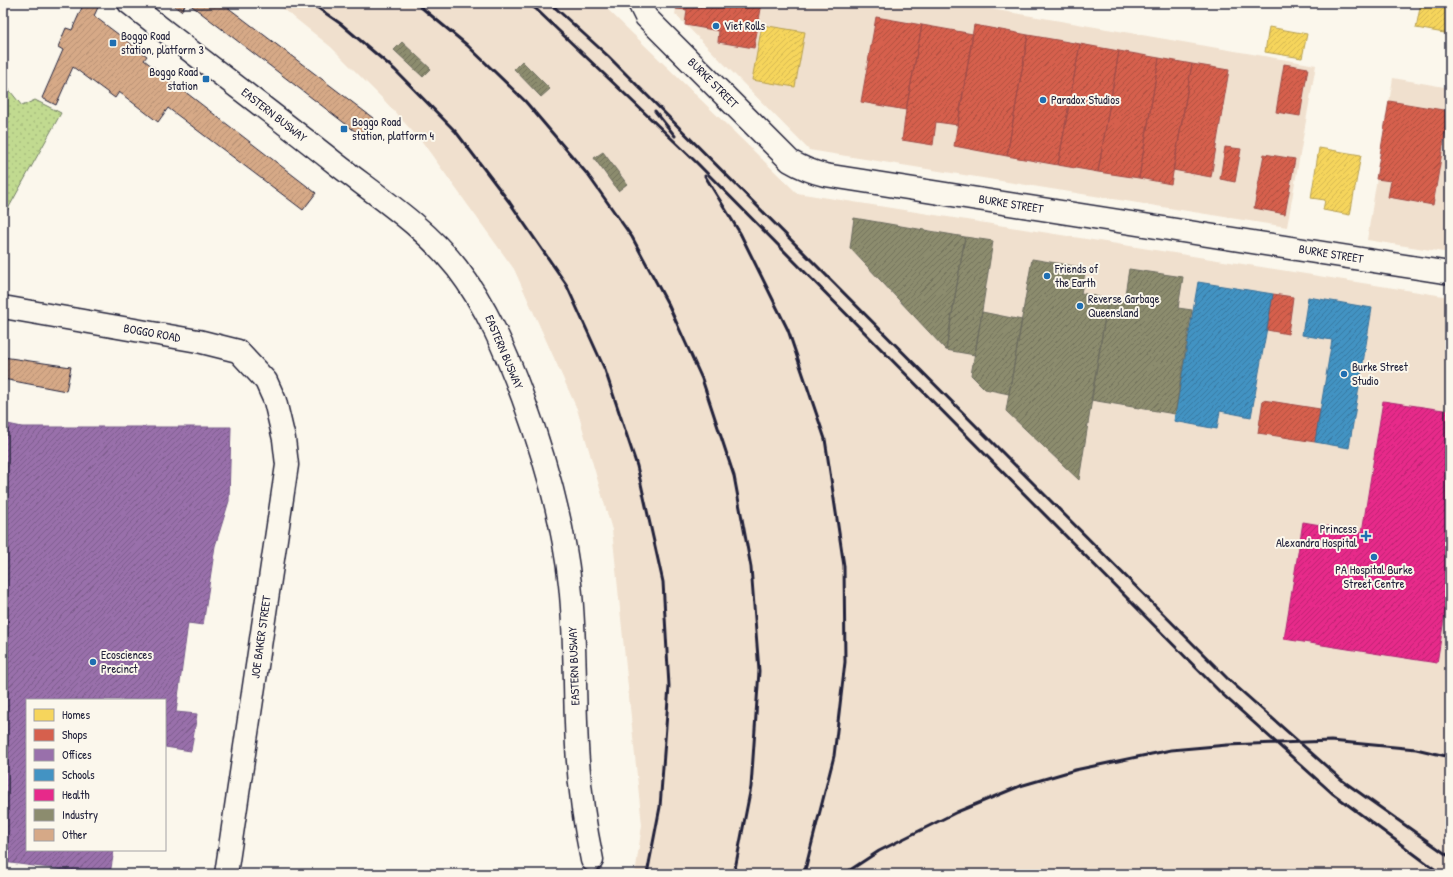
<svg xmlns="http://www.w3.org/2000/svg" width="1453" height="877" font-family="'Patrick Hand',sans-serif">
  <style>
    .built { fill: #f0e0ce }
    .park { fill: url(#park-dots); stroke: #727e66 }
    .homes { fill: url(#homes-hatch); stroke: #b69f52 }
    .shops { fill: url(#shops-hatch); stroke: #a04d48 }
    .offices { fill: url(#offices-hatch); stroke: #755989 }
    .schools { fill: url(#schools-hatch); stroke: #39719a }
    .health { fill: url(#health-hatch); stroke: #ac2772 }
    .industry { fill: url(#industry-hatch); stroke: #6c6c5f }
    .building { fill: url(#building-hatch); stroke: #22223b }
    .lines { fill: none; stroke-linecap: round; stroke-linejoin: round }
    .minor-casing { stroke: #22223b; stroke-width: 25 }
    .minor { stroke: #fbf7ec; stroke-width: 22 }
    .rail { stroke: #22223b; stroke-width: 3 }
    .poi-dot { fill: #1f6fb2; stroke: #fbf7ec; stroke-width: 1.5 }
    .labels { text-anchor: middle; stroke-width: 4; stroke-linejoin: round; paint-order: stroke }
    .poi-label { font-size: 12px; fill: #22223b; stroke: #fbf7ec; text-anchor: start }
    .street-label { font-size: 12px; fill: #22223b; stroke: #fbf7ec }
  </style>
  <defs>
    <pattern id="park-dots" width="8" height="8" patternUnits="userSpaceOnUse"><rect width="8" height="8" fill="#c1da90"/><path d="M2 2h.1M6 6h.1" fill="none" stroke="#a6bb7d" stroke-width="1.8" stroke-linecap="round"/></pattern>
    <pattern id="homes-hatch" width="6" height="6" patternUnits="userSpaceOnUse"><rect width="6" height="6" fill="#f6d55c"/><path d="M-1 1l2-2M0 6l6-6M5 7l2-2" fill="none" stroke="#d3b751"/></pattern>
    <pattern id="shops-hatch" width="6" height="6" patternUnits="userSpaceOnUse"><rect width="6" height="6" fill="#d6604d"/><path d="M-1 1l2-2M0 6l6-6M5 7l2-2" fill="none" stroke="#ad4f41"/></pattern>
    <pattern id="offices-hatch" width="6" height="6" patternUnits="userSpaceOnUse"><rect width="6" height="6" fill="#9970ab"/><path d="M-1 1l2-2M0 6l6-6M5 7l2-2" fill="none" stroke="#7c5c8c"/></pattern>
    <pattern id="schools-hatch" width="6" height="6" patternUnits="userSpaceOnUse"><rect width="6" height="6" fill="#4393c3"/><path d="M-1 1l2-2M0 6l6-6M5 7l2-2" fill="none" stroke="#3878a0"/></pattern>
    <pattern id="health-hatch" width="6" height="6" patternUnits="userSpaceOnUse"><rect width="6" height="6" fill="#e7298a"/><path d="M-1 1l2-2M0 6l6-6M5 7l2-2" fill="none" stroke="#bb2372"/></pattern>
    <pattern id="industry-hatch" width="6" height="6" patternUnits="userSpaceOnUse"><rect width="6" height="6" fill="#8c8c6e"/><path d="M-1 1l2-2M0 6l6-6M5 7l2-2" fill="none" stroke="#72725c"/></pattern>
    <pattern id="building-hatch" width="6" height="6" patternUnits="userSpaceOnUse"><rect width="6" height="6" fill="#d6a987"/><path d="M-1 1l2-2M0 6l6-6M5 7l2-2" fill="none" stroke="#b79175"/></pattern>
  </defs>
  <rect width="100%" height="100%" fill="#fbf7ec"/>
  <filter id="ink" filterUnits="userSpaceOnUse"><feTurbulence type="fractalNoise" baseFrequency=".025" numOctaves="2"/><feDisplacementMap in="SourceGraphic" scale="8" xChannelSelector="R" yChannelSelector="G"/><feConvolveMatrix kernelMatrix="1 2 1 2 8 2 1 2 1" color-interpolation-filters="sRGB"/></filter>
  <g filter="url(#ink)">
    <path class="built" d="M276,3H601L797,193L1450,297V874H635L642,825L612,530L577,409L514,269L423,143L383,99L331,47Z
      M677,3H956L1316,65L1287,227L809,150L675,14Z
      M1393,78L1450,88V253L1367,240Z"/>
    <path class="park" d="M3,82L22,106L35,100L61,113L3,218Z"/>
    <path class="homes" d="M1421,3H1450V34L1416,28Z
      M762,25L805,32L795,87L752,80Z
      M1269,27L1307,34L1302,58L1265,52Z
      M1319,148L1361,155L1350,215L1323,210L1325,200L1311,198Z"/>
    <path class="shops" d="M677,3H762L754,48L718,42L719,31L685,25L687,10L676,9Z
      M876,17L922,25L906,110L861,102Z
      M922,25L973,34L958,125L936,122L933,145L902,140L906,110Z
      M974,25L1028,35L1007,156L954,146Z
      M1028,35L1080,44L1058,165L1007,156Z
      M1080,44L1119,51L1098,172L1058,165Z
      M1119,51L1159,58L1139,178L1098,172Z
      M1159,58L1192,64L1171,184L1139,178Z
      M1192,64L1229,70L1211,177L1173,170Z
      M1284,64L1308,68L1300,116L1276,112Z
      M1389,101L1449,111L1433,205L1388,197L1391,181L1376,179Z
      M1225,147L1241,149L1235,182L1220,179Z
      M1264,154L1295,159L1285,214L1254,208Z
      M1273,294L1293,297L1288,334L1267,330Z
      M1263,400L1320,409L1315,442L1258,433Z"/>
    <path class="offices" d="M3,423L22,427H231L229,501L215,546L203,625L188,623L176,712L197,714L191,751L165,747V700H27V850H114L110,874H96L3,862Z"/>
    <path class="schools" d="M1198,282L1273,294L1251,417L1220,411L1217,429L1174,421Z
      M1308,297L1372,308L1349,448L1315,442L1332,340L1302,335Z"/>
    <path class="health" d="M1383,401L1450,411V582L1437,663L1284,639L1303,522L1362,532Z"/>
    <path class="industry" d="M402,42L431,69L423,77L394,50Z
      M522,61L550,89L541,97L514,69Z
      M603,152L627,184L618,191L594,158Z
      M854,218L965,237L946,350L850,248Z
      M965,237L993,241L975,355L946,350Z
      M1032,259L1086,268L1081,293L1108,299L1079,480L1006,411Z
      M1129,269L1183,277L1178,308L1192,310L1175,414L1091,400L1108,299L1124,301Z
      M982,312L1022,320L1009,394L985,389L971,375Z"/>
    <path class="building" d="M84,3H100L94,16L147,56L144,60L316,193L303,210L168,108L158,122L119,92L115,98L73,67L56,105L42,98L63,50L58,47L66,28L72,30Z
      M170,3H187L181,11Z
      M188,3H222L373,118L360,135Z
      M3,357L71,367L66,391L3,379Z"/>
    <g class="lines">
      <g class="minor-casing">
        <path id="minor" d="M129,3C197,57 267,109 335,163C377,196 423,225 457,268C487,307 506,352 523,398C545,458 563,520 570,584C576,638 574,692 577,746C579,784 584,822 592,860
          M639,3L646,17L790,161C802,168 812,172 825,175L1450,273
          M3,307L198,341L238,351L266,381L275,401L284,439L287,465L226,874"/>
      </g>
      <use href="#minor" class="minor"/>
      <path class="rail" d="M311,3L341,24L395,70L456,132L510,203L566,284L605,370L637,466L663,582L669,686L660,807L647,874
        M416,3L467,45L525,101L588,175L632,237L669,306L702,379L734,476L751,567L759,671L751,787L734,874
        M528,3L536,9L696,162L1221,693L1332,793L1441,874
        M550,3L608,56L1228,679L1343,781L1450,857
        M655,111L675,136
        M705,176L740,233L788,330L825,439L844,566L845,662L834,756L804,874
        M844,874L879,851L957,812L1020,786L1075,770L1137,757L1171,750L1227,745L1331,741L1416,749L1450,757"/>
    </g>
  </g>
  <g class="poi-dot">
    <circle cx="716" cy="26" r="4"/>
    <rect x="109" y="39" width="8" height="8" rx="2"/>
    <rect x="202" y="75" width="8" height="8" rx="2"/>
    <circle cx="1043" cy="100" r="4"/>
    <rect x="340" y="125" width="8" height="8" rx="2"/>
    <circle cx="1047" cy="276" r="4"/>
    <circle cx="1080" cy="306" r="4"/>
    <circle cx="1344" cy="374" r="4"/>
    <path d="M1364 530h4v4h4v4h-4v4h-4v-4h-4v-4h4z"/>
    <circle cx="1374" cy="557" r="4"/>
    <circle cx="93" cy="662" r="4"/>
  </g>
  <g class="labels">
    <g class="poi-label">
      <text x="724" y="30">Viet Rolls</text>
      <text x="121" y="40">Boggo Road<tspan x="121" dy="14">station, platform 3</tspan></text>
      <text x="198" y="76" text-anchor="end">Boggo Road<tspan x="198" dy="14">station</tspan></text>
      <text x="1051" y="104">Paradox Studios</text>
      <text x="352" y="126">Boggo Road<tspan x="352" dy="14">station, platform 4</tspan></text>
      <text x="1055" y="273">Friends of<tspan x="1055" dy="14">the Earth</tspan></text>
      <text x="1088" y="303">Reverse Garbage<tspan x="1088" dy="14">Queensland</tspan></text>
      <text x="1352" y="371">Burke Street<tspan x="1352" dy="14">Studio</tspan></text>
      <text x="1357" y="533" text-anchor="end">Princess<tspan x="1357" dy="14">Alexandra Hospital</tspan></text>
      <text x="1374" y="574" text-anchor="middle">PA Hospital Burke<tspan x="1374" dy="14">Street Centre</tspan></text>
      <text x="101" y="659">Ecosciences<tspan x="101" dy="14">Precinct</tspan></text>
    </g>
    <g class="street-label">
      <text transform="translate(713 83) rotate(45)" y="4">BURKE STREET</text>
      <text transform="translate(274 115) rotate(38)" y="4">EASTERN BUSWAY</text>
      <text transform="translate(1011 204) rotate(9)" y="4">BURKE STREET</text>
      <text transform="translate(1331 254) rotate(9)" y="4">BURKE STREET</text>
      <text transform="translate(152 333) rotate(10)" y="4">BOGGO ROAD</text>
      <text transform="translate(504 352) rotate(67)" y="4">EASTERN BUSWAY</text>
      <text transform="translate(261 637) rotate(-82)" y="4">JOE BAKER STREET</text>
      <text transform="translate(574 666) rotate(-92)" y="4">EASTERN BUSWAY</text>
    </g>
  </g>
  <rect width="1453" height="877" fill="none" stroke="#fbf7ec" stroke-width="16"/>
  <rect x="8" y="8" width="1437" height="861" fill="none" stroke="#22223b" stroke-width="1.5" filter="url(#ink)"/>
  <rect x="26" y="699" width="140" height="152" fill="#fbf7ec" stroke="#a4a2a5"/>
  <rect x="34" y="709" width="20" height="12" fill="#f6d55c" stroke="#a4a2a5"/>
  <text x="62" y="719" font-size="12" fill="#22223b">Homes</text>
  <rect x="34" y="729" width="20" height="12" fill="#d6604d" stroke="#a4a2a5"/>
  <text x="62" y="739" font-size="12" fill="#22223b">Shops</text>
  <rect x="34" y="749" width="20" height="12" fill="#9970ab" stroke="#a4a2a5"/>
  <text x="62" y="759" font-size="12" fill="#22223b">Offices</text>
  <rect x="34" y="769" width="20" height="12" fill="#4393c3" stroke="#a4a2a5"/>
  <text x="62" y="779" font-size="12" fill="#22223b">Schools</text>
  <rect x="34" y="789" width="20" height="12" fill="#e7298a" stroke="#a4a2a5"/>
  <text x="62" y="799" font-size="12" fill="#22223b">Health</text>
  <rect x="34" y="809" width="20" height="12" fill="#8c8c6e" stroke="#a4a2a5"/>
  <text x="62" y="819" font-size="12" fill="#22223b">Industry</text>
  <rect x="34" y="829" width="20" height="12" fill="#d6a987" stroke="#a4a2a5"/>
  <text x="62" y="839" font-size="12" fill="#22223b">Other</text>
</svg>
